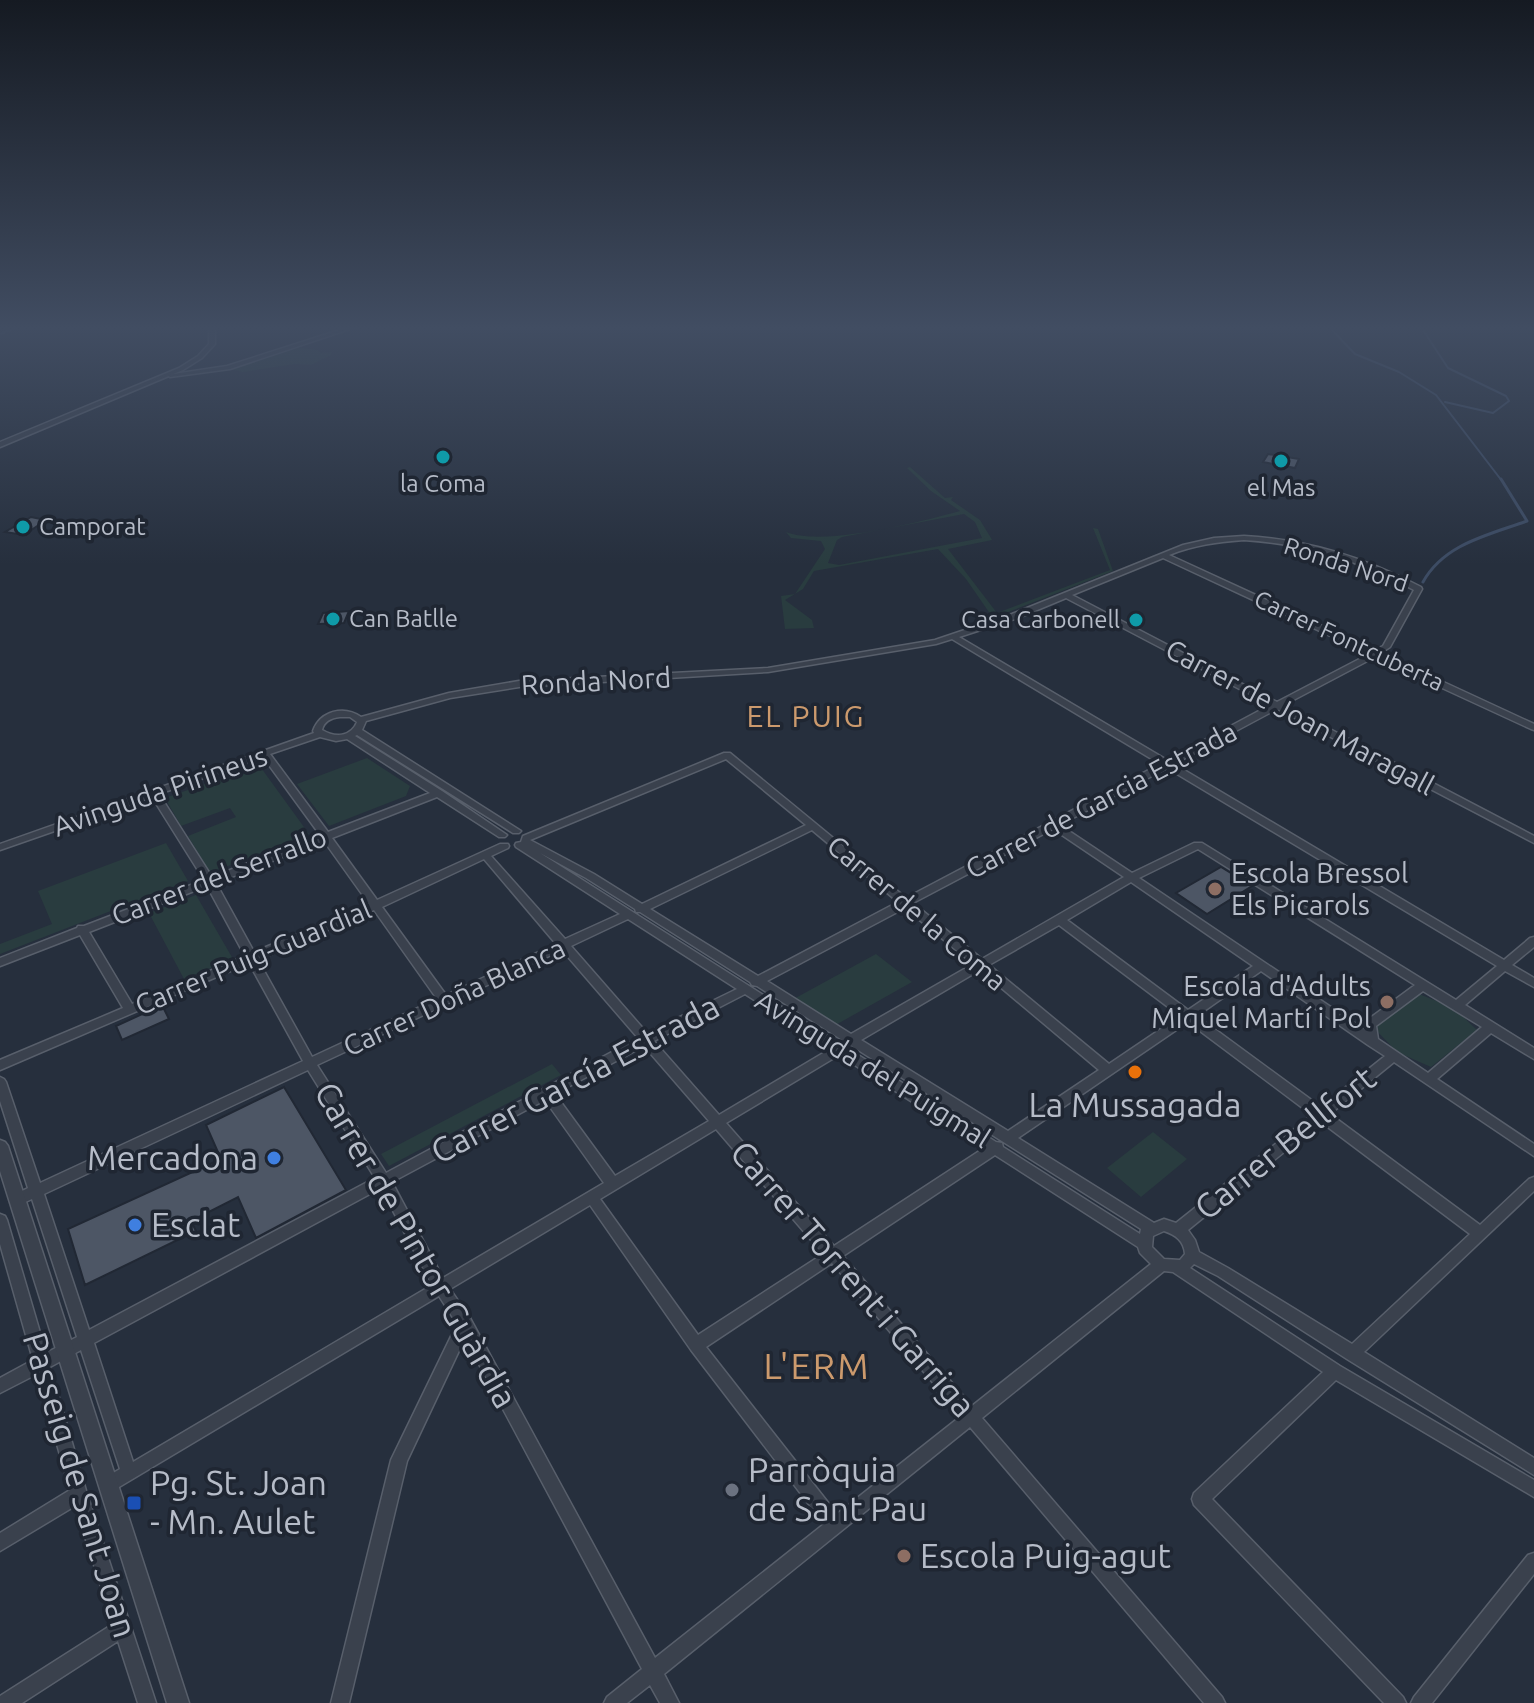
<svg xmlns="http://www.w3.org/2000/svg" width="1534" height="1703" font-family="Ubuntu,sans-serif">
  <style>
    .green { fill: #293c3f; fill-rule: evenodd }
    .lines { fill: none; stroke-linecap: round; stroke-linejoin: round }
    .stream-far1 { stroke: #3d4c64; stroke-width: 2 }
    .stream { stroke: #3d4c64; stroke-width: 3 }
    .building { fill: #4d5665; stroke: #212834; stroke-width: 2 }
    .minor-casing { stroke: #585f6b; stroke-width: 3 }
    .tertiary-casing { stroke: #585f6b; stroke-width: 3 }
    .minor { fill: #3a414d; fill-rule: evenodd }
    .tertiary { fill: #3a414d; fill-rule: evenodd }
    .culture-dot { fill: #0f9aa8; stroke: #1f2632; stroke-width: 3 }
    .education-dot { fill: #8d6e63; stroke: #1f2632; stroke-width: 3 }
    .food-dot { fill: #e8710a; stroke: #1f2632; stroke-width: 3 }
    .shop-dot { fill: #3f7fe0; stroke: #1f2632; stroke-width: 3 }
    .worship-dot { fill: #6b7280; stroke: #1f2632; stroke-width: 3 }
    .transit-dot { fill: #1a4fb4; stroke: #1f2632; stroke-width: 3 }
    .labels { text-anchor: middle; stroke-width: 7; stroke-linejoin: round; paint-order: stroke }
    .far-poi-label { font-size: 24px; fill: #b6bcc8; stroke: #1f2632 }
    .far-street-label { font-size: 24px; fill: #b6bcc8; stroke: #1f2632 }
    .street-label { font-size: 28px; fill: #b6bcc8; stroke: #1f2632 }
    .poi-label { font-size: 28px; fill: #b6bcc8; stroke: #1f2632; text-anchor: start }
    .neighbourhood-label { font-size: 30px; letter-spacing: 2px; fill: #cc9a6d; stroke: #1f2632 }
    .near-street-label { font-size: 34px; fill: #b6bcc8; stroke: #1f2632 }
    .near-poi-label { font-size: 34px; fill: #b6bcc8; stroke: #1f2632; text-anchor: start }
    .near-neighbourhood-label { font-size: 36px; letter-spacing: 2px; fill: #cc9a6d; stroke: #1f2632 }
  </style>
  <rect width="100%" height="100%" fill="#262f3d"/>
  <path class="green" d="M295,347L318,350L321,353L332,352L331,355L311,365L295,364L243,372L230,369Z
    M910,467L945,498L953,497L951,500L980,520L991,538L992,540L948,549L997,613L1110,570L1093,528L1098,529L1113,571L993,618L966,579L938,549L814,571L803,589L785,600L812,620L814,628L785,629L781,596L795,594L825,549L821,541L791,538L786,532C823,547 920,522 960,511L931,491L907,468ZM964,514L975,522L982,538L839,565L828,563L837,540L842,537Z
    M367,758L410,786L406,796L329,826L297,784Z
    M259,765L309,834L210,873L188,836L236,817L230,808L181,826L165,798Z
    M166,843L188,881L0,954V944L52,924L38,891Z
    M196,895L233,959L184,979L149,913Z
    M876,954L912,982L832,1027L790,1001Z
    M1419,994L1454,1008L1477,1030L1431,1067L1397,1052L1374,1028Z
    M552,1064L561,1075L389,1166L381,1154Z
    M1153,1132L1187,1159L1141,1197L1107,1168Z"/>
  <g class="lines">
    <path class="stream-far1" d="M1329,327L1355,354L1399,372L1436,395L1502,481
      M1421,327L1448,368L1506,396L1509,401L1493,413L1445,402
      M0,334L18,327"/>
    <path class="stream" d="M1423,582C1444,544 1488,535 1527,521L1501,479"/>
  </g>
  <path class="building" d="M1268,454L1299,459L1295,468L1263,462Z
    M31,517L46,520L24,535L5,532Z
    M349,611L344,623L318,624L323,613Z
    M1221,867L1252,886L1207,914L1176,893Z
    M162,1005L169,1019L122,1040L116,1026Z
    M284,1087L346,1190L256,1238L238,1197L191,1221L196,1231L85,1285L68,1229L221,1159L206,1125Z"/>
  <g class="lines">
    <g class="minor-casing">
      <path id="minor" d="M349,327H356L230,369L170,377L167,375L227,366Z
        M1244,536C1309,540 1363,557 1421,587L1422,589L1390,647L1381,653L1534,724V730L1531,729L1375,657L1284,705L1534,836V843L1277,709L1174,764L1504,960L1530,938L1534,937V947L1512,965L1534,978V987L1505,971L1465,1005L1534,1048V1059L1491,1033L1437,1079L1534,1144V1156L1394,1062L1330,1114L1480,1225L1529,1179L1534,1177V1191L1364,1352L1534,1458V1475L1347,1359L1218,1276L1194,1264L1190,1268L1340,1366L1534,1480V1497L1336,1380L1212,1499L1403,1697L1406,1703H1384L1194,1505L1192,1499L1194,1493L1323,1372L1173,1272L1164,1271L982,1418L1222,1697L1225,1703H1204L970,1427L664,1674L679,1703H660L650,1685L627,1703H604L607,1697L642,1669L465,1338L407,1461L349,1703H331L391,1460L457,1324L439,1296L109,1493L103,1491L101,1485L103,1479L120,1469L81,1350L50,1367L87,1494L156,1703H138L118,1641L22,1703H0V1696L113,1624L75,1506L0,1551V1533L70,1490L37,1374L0,1393V1378L33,1360L0,1244V1214L5,1216L7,1220L46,1353L77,1337L32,1199L17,1206L12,1204L10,1200L12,1196L28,1188L0,1101V1077L4,1079L6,1082L40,1183L303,1061L249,963L0,1070V1060L123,1008L80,935L0,966V958L77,928L78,926H84L204,880L152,797L0,850V844L314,733L313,731C320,711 344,705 361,717L449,693L519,681L768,668L935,640L1012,614L1183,545L1214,538ZM1244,540C1307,544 1358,560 1414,590L1383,646L1375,650L1169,555C1194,545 1217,542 1244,540ZM1163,558L1369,654L1277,702L1072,595ZM1066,598L1270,705L1167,760L959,637L1018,618ZM952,639L1160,764L906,898L730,753H724L523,836L521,842L516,843L515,845L516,847L620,914L565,939L491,856L508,848L509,846L508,844H500L377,900L332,838L437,797L499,837H505L507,835L442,791L355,736L357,735L513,833H519L521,831L362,730L366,721L450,698L519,687L768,672L936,644ZM340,717H350L357,722C351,737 335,738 322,730C324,721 331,718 340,717ZM320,737L336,741L347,739L430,793L328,832L270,754ZM263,757L320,835L212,877L159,794ZM726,759L806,825L642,904L594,874L530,840ZM1167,768L1497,966L1456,1000L1202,843H1194L1132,873L1060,825ZM1053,829L1124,877L982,959L913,903ZM812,830L898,902L758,976L650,909ZM324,841L369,904L254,952L216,883ZM1198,849L1415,985L1366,1021L1364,1024L1365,1030L1139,878ZM540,853L586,878L635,909L636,912H640L750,982L752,985L757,986L1141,1229L1140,1234L1003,1147L1002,1143L996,1142L847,1048L845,1045L840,1044ZM484,859L556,944L446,995L382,907ZM1131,882L1253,966L1188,1010L1067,920ZM207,886L245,956L132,1004L89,932ZM905,908L973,964L851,1034L767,981ZM374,910L437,999L312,1057L258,960ZM628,919L737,989L647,1033L571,946ZM1059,925L1180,1016L1109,1064L989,965ZM562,950L638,1038L386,1173L317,1065ZM980,970L1099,1070L1008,1131L861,1040ZM1261,971L1368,1045L1385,1056L1321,1107L1197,1016ZM1423,991L1482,1027L1428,1073L1378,1039L1376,1026ZM745,994L830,1049L719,1115L654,1041ZM1188,1022L1312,1115L1176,1223L1164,1219L1154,1223L1018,1138ZM644,1046L709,1121L615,1176L555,1094ZM839,1055L984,1148L834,1246L726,1123ZM308,1070L375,1178L89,1330L44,1194ZM545,1100L604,1183L443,1278L392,1182ZM1321,1122L1470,1234L1352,1344L1228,1268L1199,1252L1195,1240L1188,1230ZM716,1129L823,1254L698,1335L600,1199ZM995,1155L1138,1247L1140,1253L1151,1264L972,1406L843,1256ZM381,1188L432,1285L133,1462L94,1343ZM590,1205L691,1350L824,1524L655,1658L470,1318L450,1289ZM1164,1231C1176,1235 1184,1241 1185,1254L1180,1260L1164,1259L1152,1247L1153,1236ZM832,1263L961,1416L837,1514L706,1347Z
        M1534,1553V1574L1432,1703H1411L1414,1697L1528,1555Z"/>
    </g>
    <g class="tertiary-casing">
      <path id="tertiary" d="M209,327H215V344L202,358L183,370L0,447V442L179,368L198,356L209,344Z
        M0,1140L5,1142L8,1146L189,1703H167L0,1171Z"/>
    </g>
    <use href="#minor" class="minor"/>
    <use href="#tertiary" class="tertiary"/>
  </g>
  <linearGradient id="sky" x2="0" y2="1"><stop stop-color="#151a22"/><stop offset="0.58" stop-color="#414d62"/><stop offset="1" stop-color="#414d62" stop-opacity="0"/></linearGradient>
  <rect width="1534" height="565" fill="url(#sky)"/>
  <g class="culture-dot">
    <circle cx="443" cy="457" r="8"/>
    <circle cx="1281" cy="461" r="8"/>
    <circle cx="23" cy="527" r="8"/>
    <circle cx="333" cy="619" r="8"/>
    <circle cx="1136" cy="620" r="8"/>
  </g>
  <g class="education-dot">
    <circle cx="1215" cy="889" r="8"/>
    <circle cx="1387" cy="1002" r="8"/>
    <circle cx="904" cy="1556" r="8"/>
  </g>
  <circle class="food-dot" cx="1135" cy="1072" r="8"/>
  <g class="shop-dot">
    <circle cx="274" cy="1158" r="8"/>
    <circle cx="135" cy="1225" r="8"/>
  </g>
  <circle class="worship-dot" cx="732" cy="1490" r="8"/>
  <rect class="transit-dot" x="126" y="1495" width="16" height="16" rx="4"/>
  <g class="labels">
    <g class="far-poi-label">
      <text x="443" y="492">la Coma</text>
      <text x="1281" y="496">el Mas</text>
      <text x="39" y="535" text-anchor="start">Camporat</text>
      <text x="349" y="627" text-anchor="start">Can Batlle</text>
      <text x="1120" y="628" text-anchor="end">Casa Carbonell</text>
    </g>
    <g class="far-street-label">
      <text transform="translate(1346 565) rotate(18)" y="8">Ronda Nord</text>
      <text transform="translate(1349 641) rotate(25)" y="8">Carrer Fontcuberta</text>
    </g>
    <g class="street-label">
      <text transform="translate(596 681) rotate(-3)" y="10">Ronda Nord</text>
      <text transform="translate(1300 717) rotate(28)" y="10">Carrer de Joan Maragall</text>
      <text transform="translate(160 791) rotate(-19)" y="10">Avinguda Pirineus</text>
      <text transform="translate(1101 800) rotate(-28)" y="10">Carrer de Garcia Estrada</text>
      <text transform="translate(219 876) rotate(-21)" y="10">Carrer del Serrallo</text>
      <text transform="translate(917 913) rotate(40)" y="10">Carrer de la Coma</text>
      <text transform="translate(253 957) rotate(-23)" y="10">Carrer Puig-Guardial</text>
      <text transform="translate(454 997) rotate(-25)" y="10">Carrer Doña Blanca</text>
      <text transform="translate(873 1069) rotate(32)" y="10">Avinguda del Puigmal</text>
    </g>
    <g class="poi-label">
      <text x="1231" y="883">Escola Bressol<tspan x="1231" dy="32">Els Picarols</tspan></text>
      <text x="1371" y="996" text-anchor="end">Escola d'Adults<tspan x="1371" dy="32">Miquel Martí i Pol</tspan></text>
    </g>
    <g class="neighbourhood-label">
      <text x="806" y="727">EL PUIG</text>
    </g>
    <g class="near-street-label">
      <text transform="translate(575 1079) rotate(-28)" y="12">Carrer García Estrada</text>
      <text transform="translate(1285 1143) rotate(-39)" y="12">Carrer Bellfort</text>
      <text transform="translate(416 1245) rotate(60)" y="12">Carrer de Pintor Guàrdia</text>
      <text transform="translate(853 1279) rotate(49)" y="12">Carrer Torrent i Garriga</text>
      <text transform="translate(80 1485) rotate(73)" y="12">Passeig de Sant Joan</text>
    </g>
    <g class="near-poi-label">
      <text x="1135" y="1117" text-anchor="middle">La Mussagada</text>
      <text x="258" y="1170" text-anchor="end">Mercadona</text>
      <text x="151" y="1237">Esclat</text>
      <text x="748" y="1482">Parròquia<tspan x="748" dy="39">de Sant Pau</tspan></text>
      <text x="150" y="1495">Pg. St. Joan<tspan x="150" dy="39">- Mn. Aulet</tspan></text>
      <text x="920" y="1568">Escola Puig-agut</text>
    </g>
    <g class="near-neighbourhood-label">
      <text x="817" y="1379">L'ERM</text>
    </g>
  </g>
</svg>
